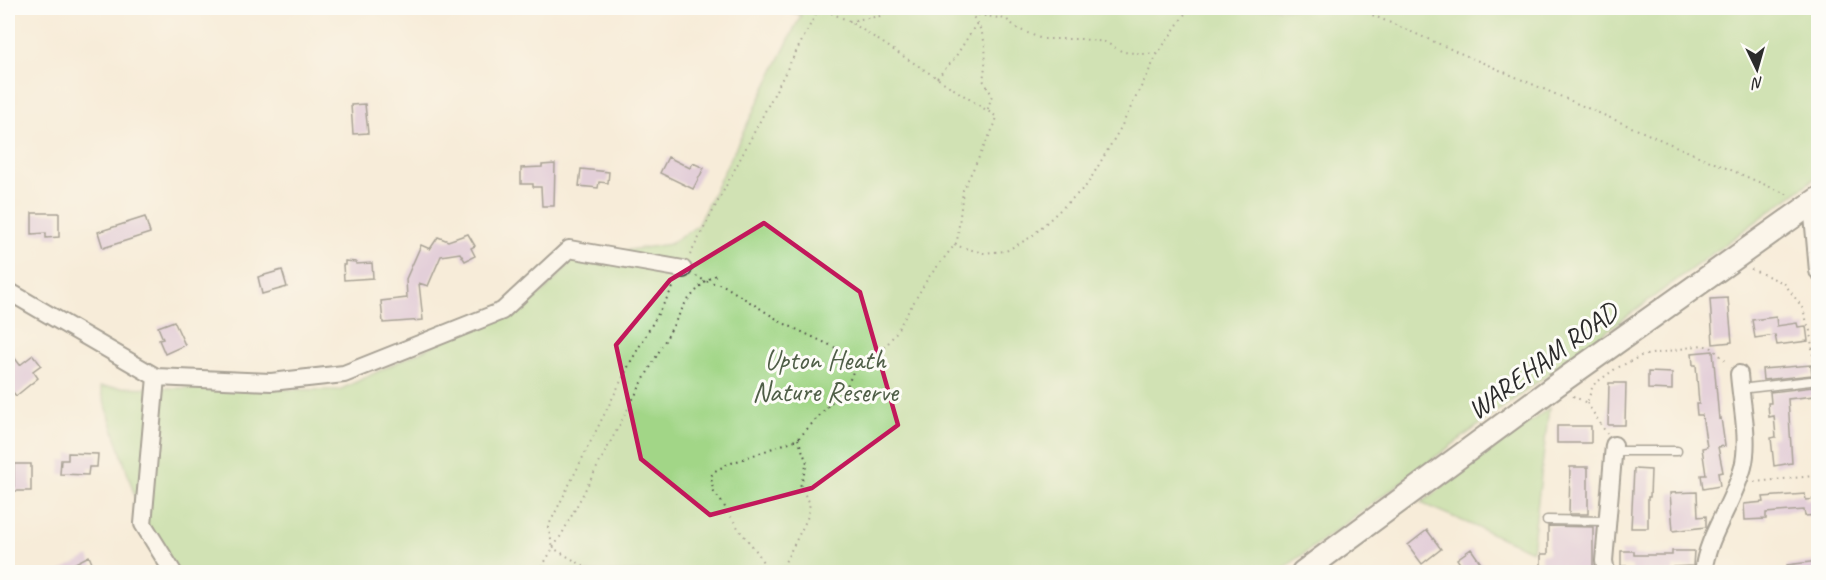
<svg xmlns="http://www.w3.org/2000/svg" width="1826" height="580" font-family="Caveat,sans-serif">
  <style>
    .green { fill: #a2d687; stroke: #668059; stroke-width: 1.5 }
    .building { fill: #cbaad9 }
    .lines { fill: none; stroke-linecap: round; stroke-linejoin: round }
    .lane-casing { stroke: #4a4845; stroke-width: 11 }
    .street-casing { stroke: #4a4845; stroke-width: 20 }
    .secondary-casing { stroke: #4a4845; stroke-width: 26 }
    .path { stroke: #4a4845; stroke-width: 2; stroke-dasharray: 1.5 4.5; stroke-linecap: butt }
    .lane { stroke: #fff; stroke-width: 8 }
    .street { stroke: #fff; stroke-width: 16 }
    .secondary { stroke: #fff; stroke-width: 22 }
    .marked { fill: none; stroke: #c2185b; stroke-width: 4.5; stroke-linejoin: round }
    .labels { text-anchor: middle; stroke-width: 6; stroke-linejoin: round; paint-order: stroke }
    .park-label { font-size: 28px; fill: #4f5e47; stroke: #fdfcf7 }
    .street-label { font-size: 28px; fill: #2b2b2b; stroke: #fdfcf7 }
  </style>
  <rect width="100%" height="100%" fill="#fdfcf7"/>
  <filter id="ink" filterUnits="userSpaceOnUse"><feTurbulence type="fractalNoise" baseFrequency=".0167" numOctaves="2"/><feDisplacementMap in="SourceGraphic" scale="12" xChannelSelector="R" yChannelSelector="G"/><feConvolveMatrix kernelMatrix="1 2 1 2 8 2 1 2 1" color-interpolation-filters="sRGB"/></filter>
  <filter id="wash" filterUnits="userSpaceOnUse"><feTurbulence type="fractalNoise" baseFrequency=".008" numOctaves="4" result="noise"/><feDisplacementMap in="SourceGraphic" scale="24" xChannelSelector="R" yChannelSelector="G"/><feGaussianBlur stdDeviation="1.35" result="paint"/><feColorMatrix in="noise" values="0 0 0 0 0 0 0 0 0 0 0 0 0 0 0 0 0 1.4 0 .05"/><feComposite in="paint" operator="in"/></filter>
  <g filter="url(#wash)">
    <rect width="100%" height="100%" fill="#f7ecd9"/>
    <path class="green" d="M779,8H1472L1477,9L1478,8H1818V176L1279,572H159L100,387L339,390L542,294L575,258L670,244L697,226L801,15Z
      M1549,408L1532,551L1421,503Z"/>
    <g id="blocks">
      <path class="building" d="M365,104L368,133L353,134L351,105Z
        M668,157L690,168L693,163L704,168L693,189L660,173Z
        M555,164L554,206H542L541,187H533V184H521V168L542,167V165Z
        M581,169L609,172L608,183L599,182L598,188L579,186Z
        M32,213H59V237L46,238V233L32,234Z
        M145,217L150,233L103,248L98,232Z
        M468,234L475,246L471,248L475,256L465,261L460,253L441,256L428,286L419,283L423,320L383,323L381,301L407,298L406,279L421,245L430,249L438,237L448,241Z
        M345,261L356,262V264L372,263L373,278L344,280L343,265H345Z
        M282,270L287,287L262,294L258,277Z
        M1728,298L1732,342L1713,344L1710,299Z
        M1776,317L1777,326L1797,323L1798,327L1806,326L1808,341L1777,345L1775,335L1755,338L1752,320Z
        M174,321L185,345L165,354L159,340L163,339L158,327Z
        M8,349L20,365L33,355L41,365L33,371L38,378L16,396L8,386Z
        M1713,351L1719,419L1721,418L1725,446L1718,447L1723,472L1718,473L1720,486L1703,489L1701,475H1706L1702,448L1707,447L1702,415H1697L1696,404H1699L1696,365H1693L1692,353Z
        M1811,365L1812,375L1763,380L1762,369Z
        M1648,372L1672,373V390L1648,389Z
        M1609,383H1626L1625,425H1608Z
        M1813,387L1814,396L1788,399L1792,463L1774,466L1771,438L1776,437L1774,416L1769,417L1768,403H1771L1770,392Z
        M1557,426H1591V443H1557Z
        M68,453L98,454L97,467H89L88,475L60,474L61,460H68Z
        M14,464H31V491H14Z
        M1570,467H1588V514H1569Z
        M1634,469L1651,470L1650,497H1648V528H1631Z
        M1697,492L1698,517L1706,516V527L1673,531L1670,493Z
        M1805,494L1806,500L1818,499V515L1805,516L1804,510L1766,513V519L1745,520L1744,504L1764,502L1763,497Z
        M1548,526L1593,527V573L1541,571V554H1548Z
        M1427,530L1441,549L1422,564L1408,545Z
        M1471,549L1480,562L1487,573H1466L1457,559Z
        M1621,551H1634V555H1672V551H1694L1693,566L1673,567V572H1632V566H1621Z
        M89,556L96,573H56Z
        M1818,561V573H1787V565Z"/>
    </g>
  </g>
  <g filter="url(#ink)">
    <use href="#blocks" fill-opacity="0" stroke="#4a4845" stroke-width="1.5"/>
    <g class="lines">
      <g class="lane-casing">
        <path id="lane" d="M1740,389L1810,381
          M1613,451H1677
          M1547,520L1606,521"/>
      </g>
      <g class="street-casing">
        <path id="street" d="M1812,204L1818,271
          M8,291L156,377L143,524L173,572
          M156,377L271,382L344,374L502,311L569,249L683,269
          M1606,572L1604,561L1614,445
          M1703,572C1708,534 1733,504 1743,467C1750,440 1741,402 1739,374"/>
      </g>
      <g class="secondary-casing">
        <path id="secondary" d="M1303,572L1555,386L1818,199"/>
      </g>
      <path class="path" d="M966,8C987,31 988,51 983,80L992,95L987,112
        M1356,8L1791,196
        M972,14L1006,19L1018,29L1042,39H1081L1105,42L1123,52L1146,54L1158,53
        M849,21L880,16L892,8
        M937,78L954,59L977,23
        M954,245L983,253L1006,251L1031,237L1087,185L1120,129L1158,53L1189,8
        M690,255L819,8
        M1751,269L1784,283L1802,307L1810,331L1815,372
        M696,276L705,281L723,285L783,323L834,347L855,367L866,365L876,359L895,334L928,278L957,242L963,190L995,124L997,117L849,21L820,8
        M1817,390L1818,422
        M1573,396L1587,403L1593,385L1615,369L1641,356L1702,345L1712,348L1728,363
        M1587,403L1607,434
        M1754,482L1813,476
        M539,572L553,548L548,527L630,363L675,284
        M594,572L553,548L562,534L632,401L686,302L705,281L716,275
        M768,572L758,553L740,531L723,504L713,491L711,476L715,471L726,465L798,439L848,384L855,367
        M780,572L807,519L810,503L800,487L807,463L798,439"/>
      <use href="#lane" class="lane"/>
      <use href="#street" class="street"/>
      <use href="#secondary" class="secondary"/>
    </g>
  </g>
  <path d="M0 0H1826V580H0ZM764,223L860,292L898,425L812,488L710,515L641,459L616,345L670,280Z" fill="#f7ecd9" fill-opacity=".55" fill-rule="evenodd"/>
  <path class="marked" d="M764,223L860,292L898,425L812,488L710,515L641,459L616,345L670,280Z"/>
  <g class="labels">
    <g class="park-label">
      <text x="825" y="369">Upton Heath<tspan x="825" dy="32">Nature Reserve</tspan></text>
    </g>
    <g class="street-label">
      <text transform="translate(1542 360) rotate(-36)" y="10">WAREHAM ROAD</text>
    </g>
  </g>
  <rect width="1826" height="580" fill="none" stroke="#fdfcf7" stroke-width="30"/>
  <g transform="translate(1757 69) rotate(175)" stroke="#fdfcf7" stroke-width="4.5" paint-order="stroke">
  <path d="M0-4.5L10 22L0 15L-10 22Z" fill="#2b2b2b"/>
  <text y="-9" font-size="16" font-weight="bold" text-anchor="middle" fill="#2b2b2b">N</text>
  </g>
</svg>
